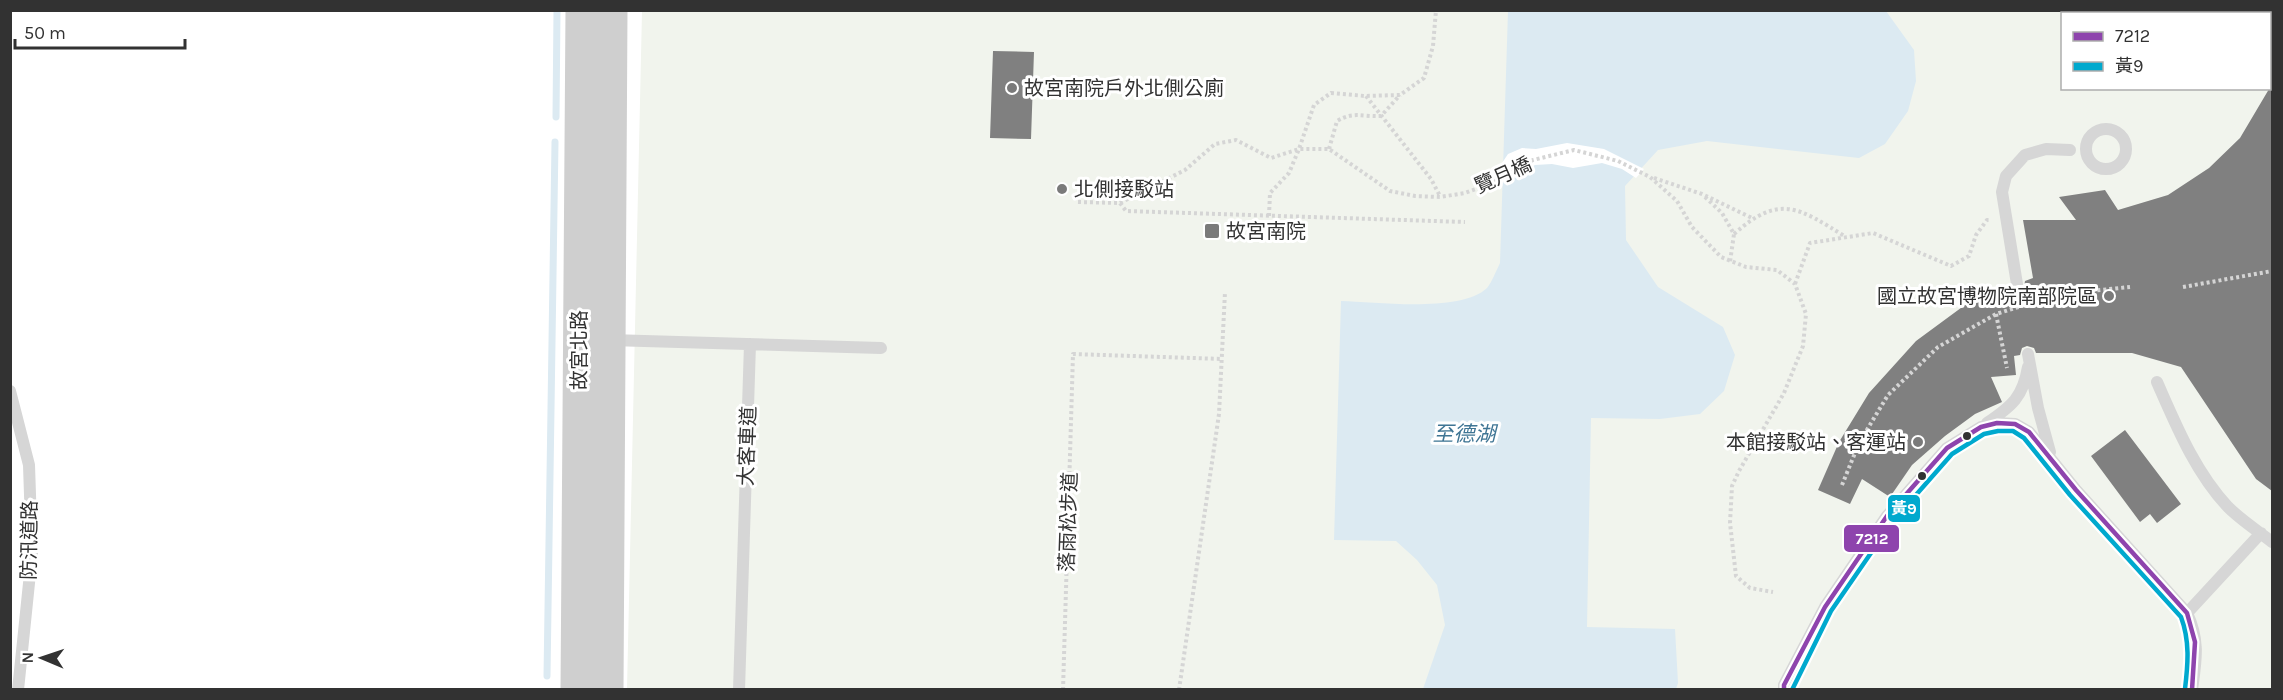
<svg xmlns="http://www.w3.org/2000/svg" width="2283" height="700" font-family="Karla,'Noto Sans TC',sans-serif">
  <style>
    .green { fill: #f1f4ed; fill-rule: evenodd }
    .water { fill: #dceaf2 }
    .pier { fill: #fff }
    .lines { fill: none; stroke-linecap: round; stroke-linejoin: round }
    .stream { stroke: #dceaf2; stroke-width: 7 }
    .building { fill: #808080 }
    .path { stroke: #d5d5d5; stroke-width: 4; stroke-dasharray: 3 3; stroke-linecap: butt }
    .lane { stroke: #d6d6d6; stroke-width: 12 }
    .secondary { stroke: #cfcfcf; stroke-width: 33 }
    .bus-1-casing { stroke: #fff; stroke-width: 9 }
    .bus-2-casing { stroke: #fff; stroke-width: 9 }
    .bus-1 { stroke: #8e44ad; stroke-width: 4.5 }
    .bus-2 { stroke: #00a9ce; stroke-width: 4.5 }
    .poi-dot { fill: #7a7a7a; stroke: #fff; stroke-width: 2 }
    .bus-dot { fill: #323232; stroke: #fff; stroke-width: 2 }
    .labels { text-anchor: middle; stroke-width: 6; stroke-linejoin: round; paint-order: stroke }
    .poi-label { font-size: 20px; fill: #323232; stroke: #fff; text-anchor: start }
    .street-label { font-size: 20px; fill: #323232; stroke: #fff }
    .water-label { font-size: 21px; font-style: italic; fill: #3f7594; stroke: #fff }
    .line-badge { stroke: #fff; stroke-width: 2 }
    .badge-label { font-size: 16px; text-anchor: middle; font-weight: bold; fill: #fff }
  </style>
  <rect width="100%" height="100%" fill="#fff"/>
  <path class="green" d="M642,11H2272V689L627,690ZM2062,14H2270V88H2062Z"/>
  <path class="water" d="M1508,11H1886L1914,50L1916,81L1908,111L1885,144L1859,158L1707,141L1658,150L1625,186L1626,240L1658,287L1723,327L1735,355L1724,391L1700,414L1660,419L1591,418L1587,627L1675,629L1678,683L1676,689H1423L1445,625L1437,585L1417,560L1396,541L1334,540L1341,301C1377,302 1461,313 1487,288C1492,282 1496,271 1500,263Z"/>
  <path class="pier" d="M1567,143L1604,149L1644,169L1636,178L1622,169L1602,163L1573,168L1552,164L1535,165L1500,183V166L1508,154L1522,148L1536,149Z"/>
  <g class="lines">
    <path class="stream" d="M556,117L557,10
      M547,676L555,142"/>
  </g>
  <path class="building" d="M993,51L1034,52L1031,139L990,138Z
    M2272,84V491L2256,479L2181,367L2132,353H2036L2034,348L2027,346L2022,348L2020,355L2014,356L2016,375L1991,377L2002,402L1975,414L1945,436L1912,465L1890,497L1862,479L1850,504L1818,490L1839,442L1869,393L1916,341L1969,302L2009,287L2014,291L2019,292L2024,287L2025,281L2033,278L2023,220H2076L2059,197L2105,190L2118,210L2168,195L2209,168L2240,138Z
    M2125,430L2181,504L2157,523L2150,514L2140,522L2091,456Z"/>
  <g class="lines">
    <path class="path" d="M1366,96L1431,179L1440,196
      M1329,149L1337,121C1354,111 1361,117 1381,116L1400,95
      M1654,178L1702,194L1752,218
      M1705,197L1722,213L1734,234L1730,262
      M1078,202L1120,203L1185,170L1215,144L1236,140L1271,158L1299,149L1314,105L1331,93L1365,96L1400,95L1424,78L1433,46L1436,10
      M1120,203L1126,211L1465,222
      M1269,216L1270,193L1289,173L1299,149H1329L1390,191L1415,196L1440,197L1465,193L1487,185L1533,160L1574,150L1618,161L1650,177L1677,201L1692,227L1721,257L1746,267L1777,270L1795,284L1806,314L1803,346L1784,393L1739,471L1732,486L1730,523L1736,576L1750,588L1773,592
      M1734,234C1780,193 1799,208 1846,237
      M1795,284L1810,243L1873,233L1951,266L1969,256L1976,235L1987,220H1991
      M2183,287L2272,271
      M1996,314L2007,368
      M1842,485L1859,443L1888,395L1938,347L1996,314L2060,294L2130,287
      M1063,690L1073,354L1222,359
      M1179,690L1219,414L1225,292"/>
    <path class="lane" d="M2086 149a20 20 0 1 1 40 0a20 20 0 1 1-40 0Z
      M2017,284L2002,192L2006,176L2025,155L2046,149L2070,150
      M610,340L881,348
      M2028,354L2038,408L2050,452
      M2157,382C2176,425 2195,472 2228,507C2241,520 2258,531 2272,542
      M10,391L29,465L32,554L18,690
      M1987,423C2012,406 2023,397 2028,367
      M2187,613L2261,533
      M739,690L750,344
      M1784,690V685L1825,607L1887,516L1947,448L1981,427L1997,423L2015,424L2029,432L2076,490L2187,613C2200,641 2196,660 2192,690"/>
    <path class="secondary" d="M577,690L582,10
      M607,690L611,10"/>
    <g class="bus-1-casing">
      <path id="bus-1" d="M1784,690V685L1825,607L1887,516L1947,448L1981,427L1997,423L2015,424L2029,432L2076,490L2187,613L2195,642L2192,690"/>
    </g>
    <g class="bus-2-casing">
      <path id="bus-2" d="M1792,690L1831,611L1893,521L1952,454L1984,434L1998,431H2013L2024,438L2070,495L2181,617C2190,641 2188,664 2185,689"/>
    </g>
    <use href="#bus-1" class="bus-1"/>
    <use href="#bus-2" class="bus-2"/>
  </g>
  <g class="poi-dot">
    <circle cx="1012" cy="88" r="6"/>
    <circle cx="1062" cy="189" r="6"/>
    <rect x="1204" y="223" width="16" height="16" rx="3"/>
    <circle cx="2109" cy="296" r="6"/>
    <circle cx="1918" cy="442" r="6"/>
  </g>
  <g class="bus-dot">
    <circle cx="1967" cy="436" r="5"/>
    <circle cx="1922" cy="476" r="5"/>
  </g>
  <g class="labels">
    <g class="poi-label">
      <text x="1024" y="95">故宮南院戶外北側公廁</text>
      <text x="1074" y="196">北側接駁站</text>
      <text x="1226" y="238">故宮南院</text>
      <text x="2097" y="303" text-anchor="end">國立故宮博物院南部院區</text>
      <text x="1906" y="449" text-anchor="end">本館接駁站、客運站</text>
    </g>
    <g class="street-label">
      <text transform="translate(1503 175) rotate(-24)" y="7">覽月橋</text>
      <text transform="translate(579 350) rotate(-90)" y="7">故宮北路</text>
      <text transform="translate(747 446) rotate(-88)" y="7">大客車道</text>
      <text transform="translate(1068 522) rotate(-88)" y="7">落雨松步道</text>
      <text transform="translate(29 540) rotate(-89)" y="7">防汛道路</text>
    </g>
    <g class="water-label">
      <text x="1464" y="441">至德湖</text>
    </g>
  </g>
  <g class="line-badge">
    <rect x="1887" y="494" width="34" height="29" rx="6" fill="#00a9ce"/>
    <rect x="1843" y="524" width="57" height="29" rx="6" fill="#8e44ad"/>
  </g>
  <g class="badge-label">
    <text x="1904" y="514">黃9</text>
    <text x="1872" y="544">7212</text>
  </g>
  <rect width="2283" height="700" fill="none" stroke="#323232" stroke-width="24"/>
  <rect x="2061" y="12" width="210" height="78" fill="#ffffff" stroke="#adadad" stroke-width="1.5"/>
  <rect x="2073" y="32" width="30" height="9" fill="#8e44ad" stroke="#adadad" stroke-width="1.5"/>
  <text x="2115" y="42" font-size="18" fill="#323232">7212</text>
  <rect x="2073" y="62" width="30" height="9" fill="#00a9ce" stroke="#adadad" stroke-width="1.5"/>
  <text x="2115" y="72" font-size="18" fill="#323232">黃9</text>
  <g transform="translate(42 658) rotate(272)" stroke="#ffffff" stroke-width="4.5" paint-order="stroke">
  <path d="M0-4.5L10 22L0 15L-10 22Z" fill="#323232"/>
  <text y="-9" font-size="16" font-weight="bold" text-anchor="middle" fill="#323232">N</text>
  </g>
  <path d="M15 39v9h170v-9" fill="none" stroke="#323232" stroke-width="3"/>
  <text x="24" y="39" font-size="18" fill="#323232" stroke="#ffffff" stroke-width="4.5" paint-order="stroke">50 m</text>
</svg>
